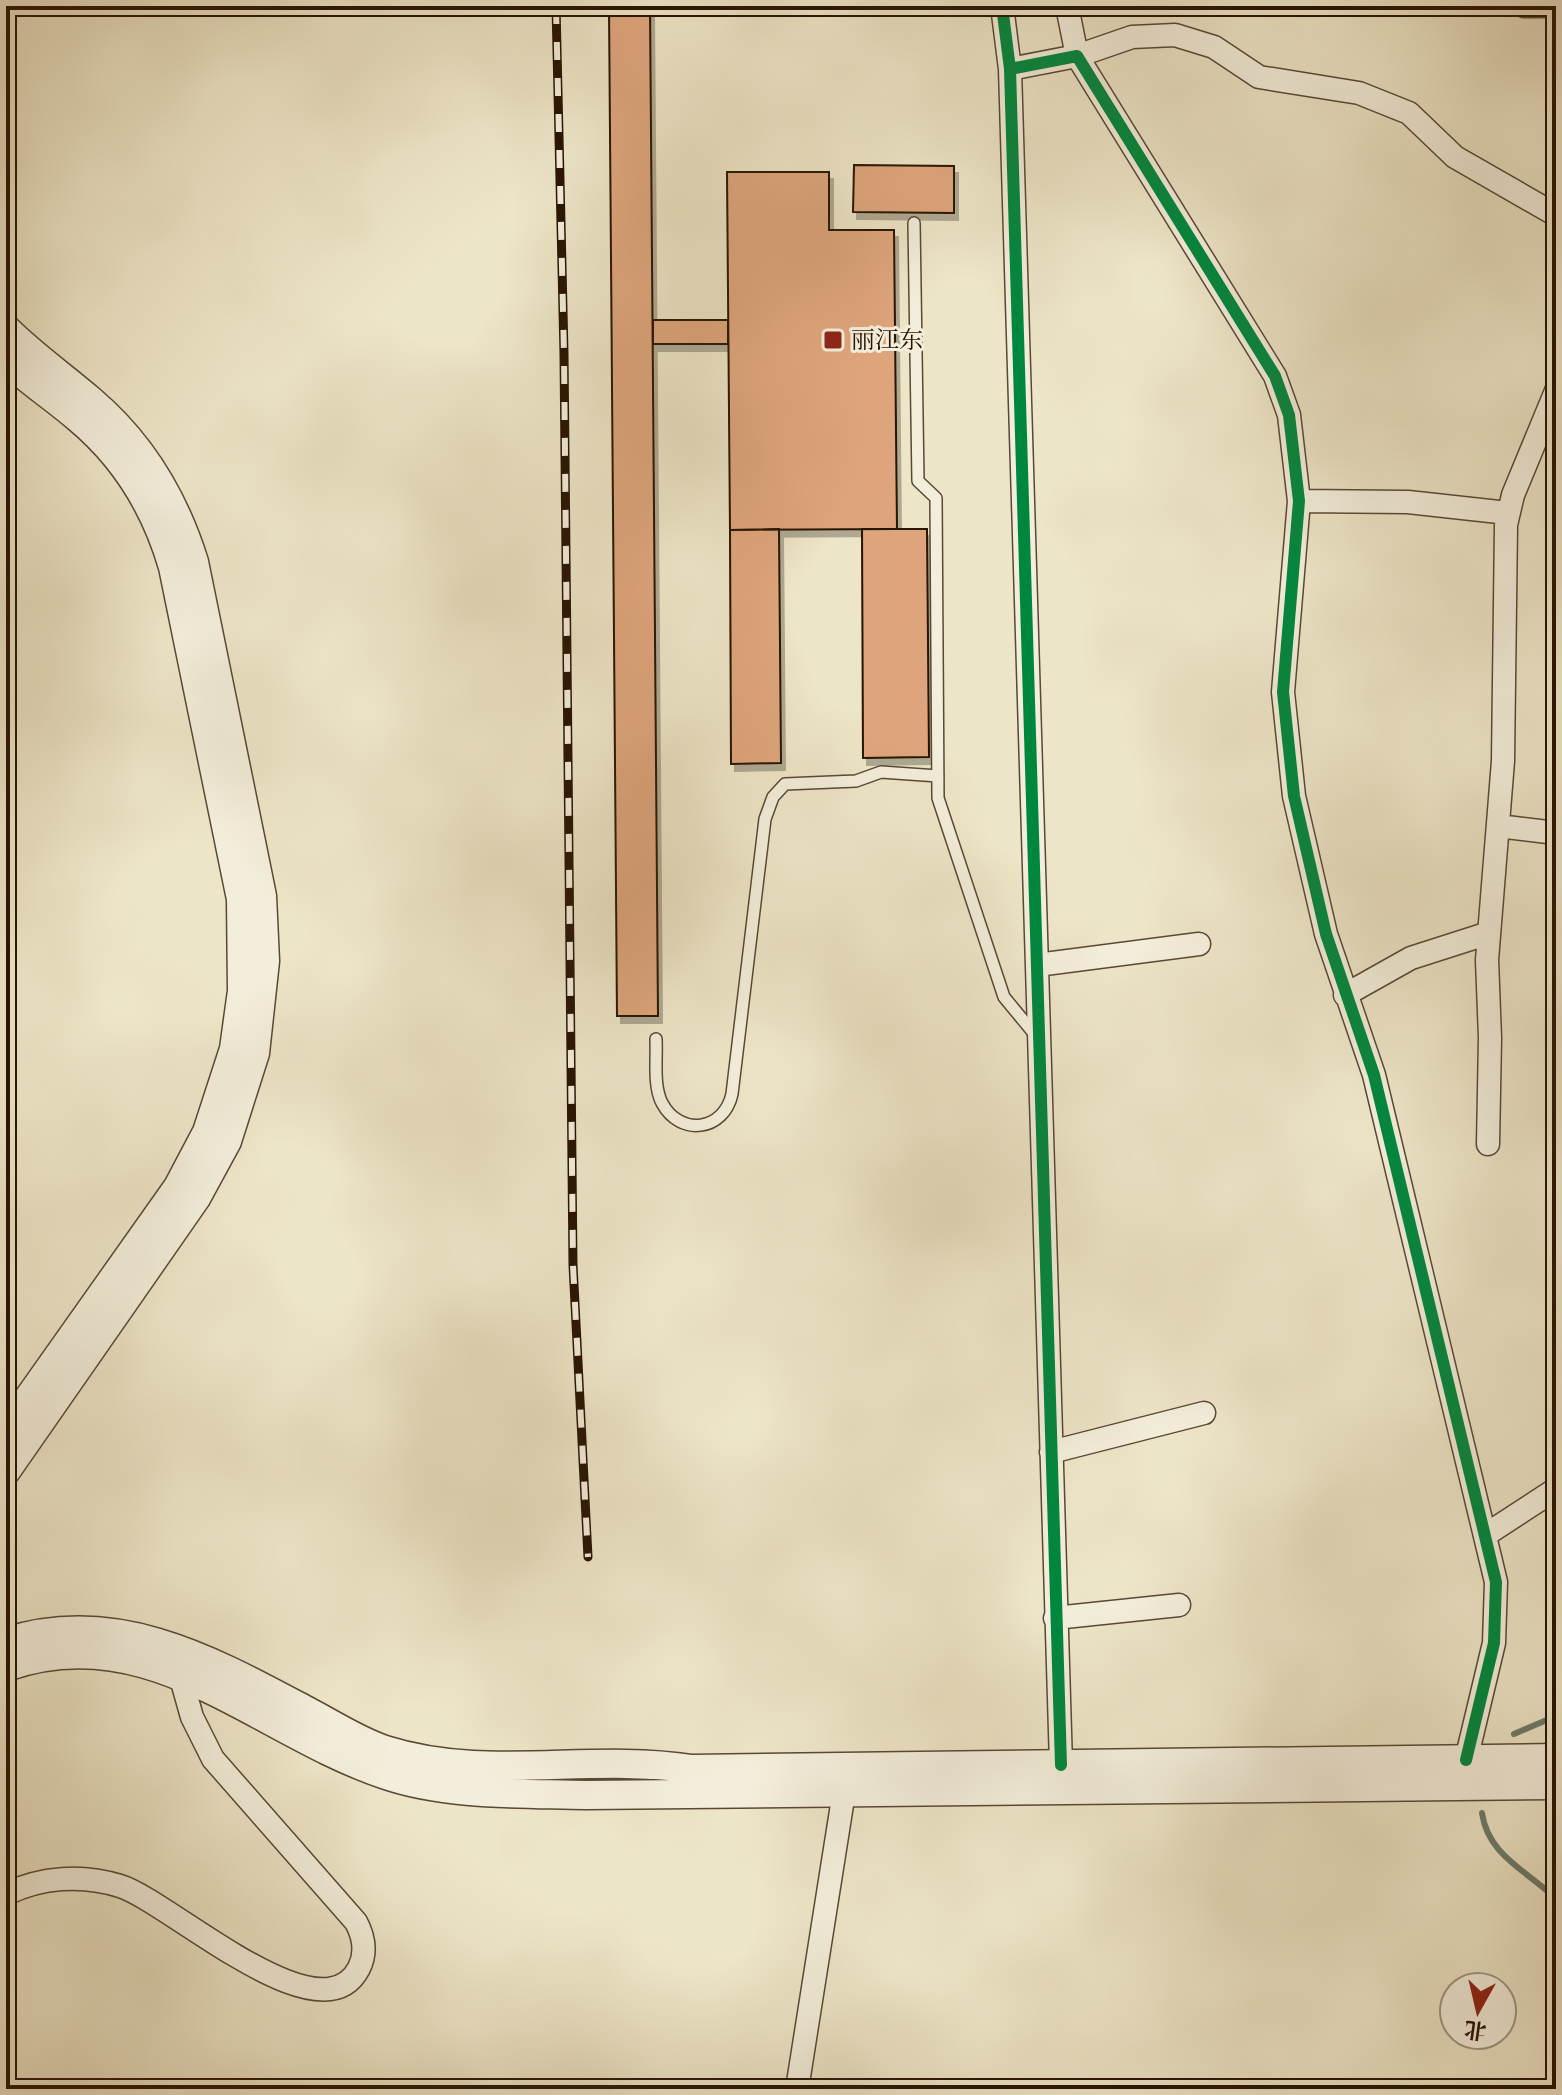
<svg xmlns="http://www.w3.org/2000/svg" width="1562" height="2095" font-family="'Libre Bodoni','Noto Serif SC',serif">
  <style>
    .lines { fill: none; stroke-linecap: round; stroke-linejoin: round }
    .stream { stroke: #6c7b6b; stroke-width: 6 }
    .building { fill: #dea57b; stroke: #271303; stroke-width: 2; filter: url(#shadow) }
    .service-casing { stroke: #584834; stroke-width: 14 }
    .minor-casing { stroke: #584834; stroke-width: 25 }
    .tertiary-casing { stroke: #584834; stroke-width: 31 }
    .service { stroke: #f3eedb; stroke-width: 11 }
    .minor { stroke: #f3eedb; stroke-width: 22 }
    .tertiary { stroke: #f3eedb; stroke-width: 28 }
    .rail-casing { stroke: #271303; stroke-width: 9 }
    .rail { stroke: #f3eedb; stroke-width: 6; stroke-dasharray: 18; stroke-linecap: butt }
    .cycleway-casing { stroke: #f3eedb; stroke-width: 17 }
    .cycleway { stroke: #00873e; stroke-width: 12 }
    .poi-dot { fill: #8f2418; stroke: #f3eedb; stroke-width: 3 }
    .labels { text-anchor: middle; stroke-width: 6; stroke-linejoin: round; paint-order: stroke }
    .poi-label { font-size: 24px; fill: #271303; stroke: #f3eedb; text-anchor: start }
  </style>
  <defs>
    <filter id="shadow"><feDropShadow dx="4" dy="7" stdDeviation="0" flood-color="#0004"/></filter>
  </defs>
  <rect width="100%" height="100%" fill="#ede5c7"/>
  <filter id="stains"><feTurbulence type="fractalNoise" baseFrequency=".0025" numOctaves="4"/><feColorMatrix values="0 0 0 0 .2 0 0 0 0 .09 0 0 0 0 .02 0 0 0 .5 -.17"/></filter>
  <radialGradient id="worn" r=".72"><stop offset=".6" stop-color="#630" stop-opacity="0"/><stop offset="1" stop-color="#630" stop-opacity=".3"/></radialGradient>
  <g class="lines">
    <path class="stream" d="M1514,1734L1556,1716
      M1482,1813C1488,1856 1528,1871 1556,1899"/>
  </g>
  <path class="building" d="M609,6H650L658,1016H617Z
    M854,165L954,166V213L853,212Z
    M727,172H829V230H894L897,529L730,530Z
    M653,320H728V344H653Z
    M779,529L781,763L731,764L730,530Z
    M862,529H927L929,757L863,758Z"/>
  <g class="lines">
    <g class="service-casing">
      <path id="service" d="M914,223L918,481L936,498L938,798L1004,997L1037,1037
        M656,1039C657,1059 653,1086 662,1103C680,1137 724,1131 732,1094L765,819L773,797L785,784L856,781L881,772L938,776"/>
    </g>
    <g class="minor-casing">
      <path id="minor" d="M1002,6L1010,69L1061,1765
        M1067,6L1077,56L1132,37L1175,35L1214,47L1259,77L1359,93L1409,113L1455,157L1556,215
        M1524,6H1542
        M1010,69L1077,56L1275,376L1289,415L1299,501L1283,692L1294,796L1326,934L1374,1075L1496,1582L1494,1643L1466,1760
        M1299,501L1408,502L1508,513
        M1498,826L1556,833
        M1037,965L1199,944
        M1345,995L1411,958L1489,933
        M1488,1144L1490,1038L1487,960L1503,761L1506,525L1513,495L1556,391
        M1051,1452L1204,1413
        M1487,1534L1556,1489
        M1055,1618L1179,1605
        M6,1894C41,1877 82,1874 120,1886C169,1901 321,2042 359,1968C367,1952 364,1937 356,1922L213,1759L192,1717L181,1678
        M797,2089L844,1792"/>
    </g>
    <g class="tertiary-casing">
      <path id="tertiary" d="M6,329C32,355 62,376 90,400C142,444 174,498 194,562L262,896L265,961L255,1053L227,1141L196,1198L6,1471
        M6,359C28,381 55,398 78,418C126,458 156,508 173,567L241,899L242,991L234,1049L207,1132L178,1187L6,1430
        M6,1642C117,1606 213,1661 309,1712C334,1725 358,1741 385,1750C487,1782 587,1753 692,1769L1556,1758
        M6,1667C150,1615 259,1733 386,1775C448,1796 521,1793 586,1795L1556,1785"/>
    </g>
    <use href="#service" class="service"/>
    <use href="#minor" class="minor"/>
    <use href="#tertiary" class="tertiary"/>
    <g class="rail-casing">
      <path id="rail" d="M556,6L564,354L573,1265L588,1557"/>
    </g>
    <use href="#rail" class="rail"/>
    <g class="cycleway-casing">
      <path id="cycleway" d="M1002,6L1010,69L1061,1765
        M1010,69L1077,56L1275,376L1289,415L1299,501L1283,692L1294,796L1326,934L1374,1075L1496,1582L1494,1643L1466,1760"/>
    </g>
    <use href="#cycleway" class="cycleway"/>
  </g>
  <rect class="poi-dot" x="823" y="330" width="20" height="20" rx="4"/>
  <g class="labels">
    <g class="poi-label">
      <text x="851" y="348">丽江东</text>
    </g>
  </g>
  <rect width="1562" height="2095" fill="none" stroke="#ede5c7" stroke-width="32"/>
  <rect x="8" y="8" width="1546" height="2079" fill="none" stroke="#271303" stroke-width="4"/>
  <rect x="16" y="16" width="1530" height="2063" fill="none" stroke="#271303" stroke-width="2"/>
  <g transform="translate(1478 2011) rotate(188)"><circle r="38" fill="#f3eedb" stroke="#a19685" stroke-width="2"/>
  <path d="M0-6L14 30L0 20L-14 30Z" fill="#8f2418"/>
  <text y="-12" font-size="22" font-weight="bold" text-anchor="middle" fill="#271303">北</text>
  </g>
  <rect width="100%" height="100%" filter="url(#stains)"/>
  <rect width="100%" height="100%" fill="url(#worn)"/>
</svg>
